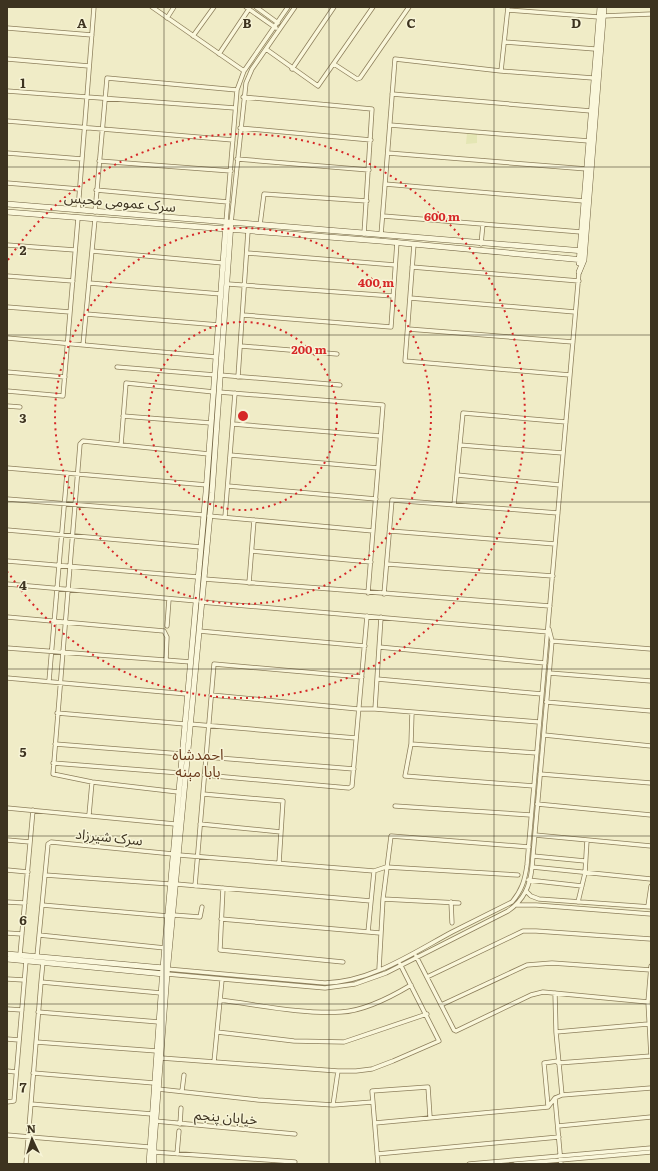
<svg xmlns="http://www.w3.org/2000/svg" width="658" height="1171" font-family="Literata,'Noto Sans Arabic',serif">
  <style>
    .farmland { fill: #e4e6b4 }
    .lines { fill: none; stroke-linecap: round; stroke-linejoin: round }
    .street-casing { stroke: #8d7f5c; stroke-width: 5 }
    .secondary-casing { stroke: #6f603f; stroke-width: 6 }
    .street { stroke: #faf7db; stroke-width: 3.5 }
    .secondary { stroke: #faf7db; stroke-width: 5 }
    .grid { fill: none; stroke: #3d3320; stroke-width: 1; stroke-opacity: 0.55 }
    .ring { fill: none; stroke: #d62828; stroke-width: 2; stroke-dasharray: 2 4 }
    .labels { text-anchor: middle; stroke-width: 3; stroke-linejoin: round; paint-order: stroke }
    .street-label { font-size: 14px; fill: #3d3320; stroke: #f7f4d7 }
    .neighbourhood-label { font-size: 15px; fill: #6b3d1e; stroke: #f7f4d7 }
    .grid-label { font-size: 13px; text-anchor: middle; font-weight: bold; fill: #3d3320; stroke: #f7f4d7; stroke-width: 3; stroke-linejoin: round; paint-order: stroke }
    .centre { fill: #d62828; stroke: #f7f4d7; stroke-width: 2 }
    .ring-label { font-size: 12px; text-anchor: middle; font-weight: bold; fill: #d62828; stroke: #f7f4d7; stroke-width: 3; stroke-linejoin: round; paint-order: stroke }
  </style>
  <rect width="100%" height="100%" fill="#f0ecc7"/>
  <path class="farmland" d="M467,133L477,134V143L466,144Z"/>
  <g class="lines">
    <g class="street-casing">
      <path id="street" d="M152,7L244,71
        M246,7L276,28
        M256,7L278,23
        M508,10L599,17
        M603,16L651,14
        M167,18L174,7
        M7,28L92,35
        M193,36L214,7
        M505,42L595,49
        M266,49L318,86L373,7
        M219,54L249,9
        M7,59L89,66
        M334,64L357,79L360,78L409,7
        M292,69L334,7
        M501,71L508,7
        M7,91L235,108
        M392,94L591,111
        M243,97L372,109L364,234
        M7,121L233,140
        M390,125L589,141
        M240,128L371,140
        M7,153L82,159
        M388,153L587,169
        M237,159L369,170
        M99,161L231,171
        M7,183L79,189
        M385,184L584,201
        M96,190L228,202
        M78,210L94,7
        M95,212L107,78L237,90
        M383,216L581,232
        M226,222L237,90L244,71L288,7
        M231,223L246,83L252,69L295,7
        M260,225L264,194L367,201
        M381,235L395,59L501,71L593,78
        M414,244L405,361L570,375
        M481,244L483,224
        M7,245L75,250
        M92,251L223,263
        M248,253L395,265
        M412,267L579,281
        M7,276L73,281
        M89,283L221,294
        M228,284L393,296
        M410,298L575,312
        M7,307L70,312
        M86,314L219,325
        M243,315L391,327L397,242
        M408,329L573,342
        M7,338L216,357
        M83,345L95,219
        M241,346L337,354
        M117,367L215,375
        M7,372L65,377
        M220,375L340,385
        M238,377L248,231
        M7,391L63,396L78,218
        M219,392L383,405L368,593
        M7,406L20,407
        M123,416L211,423
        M233,424L380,436
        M121,445L126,383L214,392
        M460,445L563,453
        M230,455L378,468
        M7,468L207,485
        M457,475L560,485
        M228,486L376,499
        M7,499L204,515
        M454,505L463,413L566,422
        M209,516L373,531
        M225,517L235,393
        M7,530L201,547
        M390,531L555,544
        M252,551L371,562
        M7,561L198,577
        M387,564L553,576
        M204,579L550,606
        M249,583L254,520
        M7,584L197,601
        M384,594L392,500L558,513
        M201,602L549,632
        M7,617L164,631L167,637L166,660
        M167,626L169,599
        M199,631L365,646
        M552,641L651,649
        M379,647L545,663
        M7,648L191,662
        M549,673L651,681
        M7,678L187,694
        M377,679L542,694
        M49,681L67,473
        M211,695L358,709H375L539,722
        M546,702L651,711
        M375,709L381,617
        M412,712L411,744L405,776L534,786
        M57,713L185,724
        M190,724L356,738
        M544,735L651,746
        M55,744L182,754
        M411,744L537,753
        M206,757L354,769
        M53,763L180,773
        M540,774L651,783
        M204,775L349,788L352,786L367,616
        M178,792L92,782L53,774L80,444L83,441L209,454
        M203,794L283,801L279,863
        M537,804L651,815
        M395,806L531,815
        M7,808L175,824
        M89,815L92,782
        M200,824L281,832
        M535,835L651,846
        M7,840L30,842
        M179,855L374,871L386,867L518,875
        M533,856L585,861
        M532,867L651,879
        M7,870L28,872
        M45,875L170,884
        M528,880L582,886
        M176,884L371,901
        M195,886L214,664L362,677
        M223,888L220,950L343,962
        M526,891L531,896L539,899L651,907
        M383,899L459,903
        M7,902L25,903
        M451,902L452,923
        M578,902L585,873L587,840
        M42,905L168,916
        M516,905H536L651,914
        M648,906L651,886
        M173,915L200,917L202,907
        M221,919L380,933
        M368,932L374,871
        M7,933L22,934
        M39,935L165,948
        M20,955L33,810
        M37,956L48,844L51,842L173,854
        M416,956L454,1030L456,1031L531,995L543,992L648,1002
        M43,962L41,982L161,993
        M167,969L325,983C371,982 413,953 452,932C472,922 492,912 512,902C522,890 525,880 527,865L579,272
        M379,969L383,899L391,836L529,847
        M167,974L325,988L355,984L386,973L508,911C524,900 530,886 532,867L552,641L549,629
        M427,977L523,931H536L651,939
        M7,979L24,980
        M555,993L556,1032L562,1095L555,1098L561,1164
        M220,1000C259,1005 301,1014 341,1012C365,1011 391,997 411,985
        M441,1005L527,965L552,963L651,970
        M7,1009L22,1010
        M38,1012L159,1022
        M217,1032L294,1041L344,1042L427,1014
        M556,1032L648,1024
        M7,1039L19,1040
        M36,1042L157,1051
        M161,1058L338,1071H356L372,1069L393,1061L439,1041L400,964
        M214,1062L222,980
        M558,1063L651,1056L648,1002L651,966
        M7,1071L16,1072
        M33,1073L154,1083
        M158,1089L258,1100L333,1105L373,1102
        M182,1091L184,1075
        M562,1095L651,1088
        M7,1102L14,1101L26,961
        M31,1104L152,1114
        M333,1105L338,1071
        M548,1106L544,1063L558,1061
        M155,1121L295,1134
        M375,1123L548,1107L555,1098
        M180,1124L181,1108
        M558,1126L651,1117
        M7,1135L149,1147
        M154,1152L295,1162
        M177,1154L179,1131
        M377,1154L559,1137
        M26,1164L41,982
        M378,1164L372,1091L428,1087L430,1117
        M469,1164L651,1148
        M515,1164L651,1152"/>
    </g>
    <g class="secondary-casing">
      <path id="secondary" d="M7,204L584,251
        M7,212L380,241L584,260
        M579,263L600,7
        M579,272L584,260L604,7
        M7,954L164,968
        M7,959L164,974
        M149,1164L163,968L206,492L226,223
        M154,1164V1144L167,974L212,493L231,223"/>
    </g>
    <use href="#street" class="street"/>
    <use href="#secondary" class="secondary"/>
  </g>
  <path class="grid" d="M164,7V1164M329,7V1164M494,7V1164M7,167H651M7,335H651M7,502H651M7,669H651M7,836H651M7,1004H651"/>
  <g class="ring">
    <circle cx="243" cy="416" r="94"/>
    <circle cx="243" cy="416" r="188"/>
    <path d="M8 260A282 282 0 1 1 8 572"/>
  </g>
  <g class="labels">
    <g class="street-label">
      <text transform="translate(120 202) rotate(5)" y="5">سرک عمومی محبس</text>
      <text transform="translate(109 837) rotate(6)" y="5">سرک شیرزاد</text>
      <text transform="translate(226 1117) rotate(5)" y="5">خیابان پنجم</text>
    </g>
    <g class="neighbourhood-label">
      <text x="198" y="760">احمدشاه<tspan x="198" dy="17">بابا مېنه</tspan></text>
    </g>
  </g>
  <g class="grid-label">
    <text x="82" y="28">A</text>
    <text x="247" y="28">B</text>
    <text x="411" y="28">C</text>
    <text x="576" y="28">D</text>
    <text x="23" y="88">1</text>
    <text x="23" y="255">2</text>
    <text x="23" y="423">3</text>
    <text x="23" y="590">4</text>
    <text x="23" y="757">5</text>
    <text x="23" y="925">6</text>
    <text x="23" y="1092">7</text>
  </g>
  <circle cx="243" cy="416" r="6" class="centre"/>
  <g class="ring-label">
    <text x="442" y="221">600 m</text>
    <text x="376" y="287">400 m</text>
    <text x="309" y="354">200 m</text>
  </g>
  <rect width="658" height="1171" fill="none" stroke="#3d3320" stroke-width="16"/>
  <g transform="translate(32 1139) rotate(356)" stroke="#f7f4d7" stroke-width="3" paint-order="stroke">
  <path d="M0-3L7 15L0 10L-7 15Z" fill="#3d3320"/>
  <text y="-6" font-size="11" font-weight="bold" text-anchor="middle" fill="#3d3320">N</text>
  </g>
</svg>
